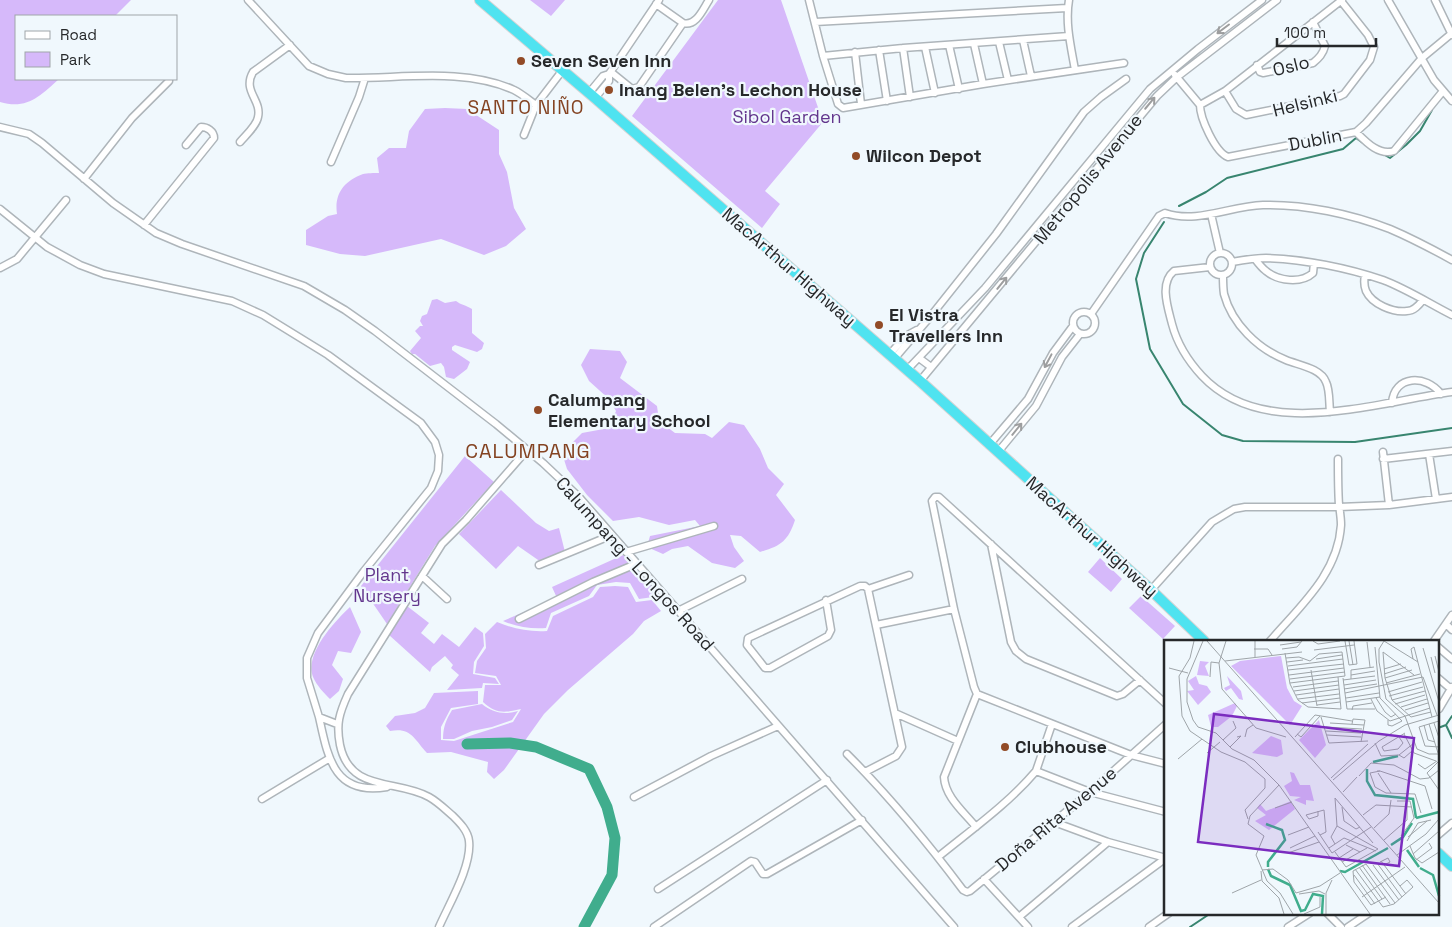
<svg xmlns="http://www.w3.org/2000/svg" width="1452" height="927" font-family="'Space Grotesk',sans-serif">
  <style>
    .green { fill: #d6b9fa }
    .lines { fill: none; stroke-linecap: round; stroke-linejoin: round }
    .stream { stroke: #38856f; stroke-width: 2 }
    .river { stroke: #40ad8d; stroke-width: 11 }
    .minor-casing { stroke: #aeb5ba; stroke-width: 9 }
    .highway-casing { stroke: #d4d4d4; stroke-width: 12 }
    .minor { stroke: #fff; stroke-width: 6 }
    .highway { stroke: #4fe3f0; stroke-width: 10 }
    .oneway { stroke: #9d9e9f }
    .poi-dot { fill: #924b27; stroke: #f0f8fd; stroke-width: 2 }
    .labels { text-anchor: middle; stroke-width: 4.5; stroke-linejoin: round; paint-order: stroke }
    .poi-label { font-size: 18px; font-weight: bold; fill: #26282a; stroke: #f0f8fd; text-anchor: start }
    .street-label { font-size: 18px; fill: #26282a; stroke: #f0f8fd }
    .park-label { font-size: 18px; fill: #63368d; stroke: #f0f8fd }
    .neighbourhood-label { font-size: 19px; letter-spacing: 1px; fill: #844322; stroke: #f0f8fd }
    .quarter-label { font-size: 20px; letter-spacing: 1px; fill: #844322; stroke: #f0f8fd }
    .inset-river { fill: none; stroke: #40ad8d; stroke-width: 2.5 }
    .inset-road { fill: none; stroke: #9fa5a9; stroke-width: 1 }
    .view { fill: #7b2cbf; fill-opacity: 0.15; stroke: #7b2cbf; stroke-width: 2.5 }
    .inset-edge { fill: none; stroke: #26282a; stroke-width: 2.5 }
  </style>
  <rect width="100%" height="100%" fill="#f0f8fd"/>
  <path class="green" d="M0,0H131L115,16H16V79H59C40,96 27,110 0,102Z
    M530,0H565L551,16Z
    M718,0H781L823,122L765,191L780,204L762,228L632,116Z
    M445,108L467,109L499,130V154L507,172L514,208L526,229L506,246L484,255L441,239L365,256L340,254L306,245V230L328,216L337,214C334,194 344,181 363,174C367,173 374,173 379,173L377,158L389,148H406L409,131L425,109Z
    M437,299L445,303L456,301C461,305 466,305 472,309V333L484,343L482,349L477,352L455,345L452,347V350L470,362L467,369L454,379L446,377L444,367L441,363L430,366L415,354H412L410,351L421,338L415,331L420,326H423L420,321L422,316L427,314L432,300Z
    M590,349L620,351L627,362L620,378L657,406L659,421L675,433L705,434L712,438L729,422L744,425L760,449L768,468L784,484L776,495L795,520C788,541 781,546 760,552L741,536L730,535L734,547L744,561L735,568L712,563L688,546L672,549L663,554L647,547L650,536L700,526L695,520L669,525L639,517L613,521L587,495L567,469L562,453L582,433L609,428L616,411L609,399L589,381L581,365Z
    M465,456L494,482L435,546L387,624L361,586Z
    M501,490L536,523L549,531L559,528L565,552L541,562L518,546L496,569L459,534Z
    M623,555L660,596L639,599L630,583L616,582L597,585L589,596L551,613L546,628C531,629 517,627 503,621L557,598L552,587Z
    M1100,558L1122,579L1111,592L1088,572Z
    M615,586L628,587L636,602L652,600L661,611L644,621L633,634L568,690L544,714L504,770L494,779L487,772L488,762L451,752L427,753C414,739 411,727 390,731L386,726L395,716L415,713L425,708L434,693L478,691V704L451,708L441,727V740L454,741L513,722L521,709C504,713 496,714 483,702L485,685H501L496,676L475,673L477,661L486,648L485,634L497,622C514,629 529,632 547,631L553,616L593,597L600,587Z
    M1141,596L1175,626L1163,639L1129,608Z
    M407,606L429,623L421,633L434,644L442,634L459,647L475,627L483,633L484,646L474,662L473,674L495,678L499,684L483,683L482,688L447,690L459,675L451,668L453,665L445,656L432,667L430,672L389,635Z
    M350,607L361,632L351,653L338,651L332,665L343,679L339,691L330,699C324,693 317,686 313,677C304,654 335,621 350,607Z
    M482,704C493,713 505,715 518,711L512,720L492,727L472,731L454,739H443C443,727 446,720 452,710Z"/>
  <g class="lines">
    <path class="stream" d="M1383,154L1390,158L1406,145L1420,131L1432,110
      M1179,206L1206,192L1227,178L1343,149L1356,138L1363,143
      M1164,222L1144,253L1136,279L1150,349L1183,404L1222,435L1243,441L1355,442L1452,428
      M1446,725L1452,738
      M1438,728L1446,725L1452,716
      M1190,927L1211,913"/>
    <path class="river" d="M467,744L510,743L536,747L589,769L607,807L615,838L612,875L584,927"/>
    <g class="minor-casing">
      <path id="minor" d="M248,0L309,66L328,74L346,78C399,79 464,67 514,90C522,94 529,100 536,105
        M809,0L823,56L838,104L843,108L983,84L1124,63
        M1069,0C1065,23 1071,47 1075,70
        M1388,0L1434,80L1452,101
        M1435,0L1452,35
        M656,4L683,23
        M815,22L1067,8
        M1023,40L1031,76
        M999,42L1008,80
        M974,44L983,84
        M949,45L959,89
        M925,47L935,93
        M903,48L910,97
        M879,50L887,101
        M855,52L861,104
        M823,56L903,48L1069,36
        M1257,65L1260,72L1263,73L1313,63C1319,58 1323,54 1325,46L1313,22
        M611,72L632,89L639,87L683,23C696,27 703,9 709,0
        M1175,75L1200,105
        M1225,91L1236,109L1246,115L1340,96L1344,94L1370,60L1374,47L1368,35L1341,1
        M589,93L603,76L609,74
        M595,98L609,81V74L659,0
        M1200,105C1200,118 1215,152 1228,157L1356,132L1366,123L1422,58L1451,34
        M1200,105L1225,91L1342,0
        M0,127L29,134L42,143L113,203L156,233L182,244L304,286L345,310L375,331L496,424L543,463L579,497L954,927
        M1356,132C1366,142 1379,156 1394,151L1443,91
        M524,135L536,105L562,71
        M240,142C246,135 257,125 258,117C262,100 242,91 253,72L290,45
        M331,162L359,97L365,78
        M84,179L132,118L169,81V79
        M0,209L47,247L80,265L104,274L232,301L263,315L328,355L421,423L435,442L439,455L438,471L431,488L364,571L318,633L307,658V678L319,717L337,724
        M1211,214L1220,253
        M144,225L214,138C214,131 207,127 201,127L186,145
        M1210 264a11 11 0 1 1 22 0a11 11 0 1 1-22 0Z
        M1255,259C1258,263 1262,268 1266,271C1278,281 1301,284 1313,273L1314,263
        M1232,262C1243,260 1255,258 1266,258C1304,259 1348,268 1383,280C1407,289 1430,304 1452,315
        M1210,267L1174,271C1159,283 1168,308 1172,324C1177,343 1189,362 1202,376C1264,442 1375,402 1452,392
        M0,268L17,259L66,200
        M1223,275C1223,281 1223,288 1224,294C1232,324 1258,349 1286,360C1298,365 1321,368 1326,382C1330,390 1329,403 1330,412
        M1365,275C1364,280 1364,286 1366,291C1372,304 1393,313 1407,311C1414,311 1419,305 1423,300
        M1073 323a11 11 0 1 1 22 0a11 11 0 1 1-22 0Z
        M1091,314L1159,216L1165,213C1197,224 1230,206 1263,205C1305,204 1351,214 1390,229C1411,238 1432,249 1452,260
        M889,355L906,336L917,330
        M919,358L931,367
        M894,359L930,317L996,234L1084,112L1101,97L1126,79
        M907,370L985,288L1150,89L1198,49L1262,0
        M920,381L1157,96L1177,77L1277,0
        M1392,403C1394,375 1426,374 1441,394
        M989,445L1028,399L1053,353L1073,326
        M998,452L1036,406L1062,357L1080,334
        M1383,452L1389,505
        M1429,454L1436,499
        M1383,459L1452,451
        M991,544L1011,642L1016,651L1026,659L1117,696L1123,694L1140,680
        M626,552L714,526
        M539,565L612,535
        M422,576L447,599
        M868,589L909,575
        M1151,590L1212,522L1234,509L1245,507H1339L1389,505L1452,497
        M826,600L831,630L828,636L770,668H765L747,645L748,638L860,586H865L868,589L902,747L896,756L865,772
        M678,611L742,579
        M519,619L593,582L636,564
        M1446,624L1452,630
        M876,625L954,609
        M1270,641C1300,606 1338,574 1341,525C1341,518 1340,512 1339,505C1338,490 1338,474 1338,459
        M1434,641L1452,615
        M1438,647L1452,659
        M1438,678L1451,689
        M1166,704L939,497H935L932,501L954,609L974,687L977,694L1131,755L1166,764
        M1439,709L1452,687
        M895,713L958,741
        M319,717C328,758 334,796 387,787
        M847,754C889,796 927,842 963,890L967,892L970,891L1090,792L1166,724
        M1036,771L1052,724
        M634,797L711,756L778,726
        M262,799L330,758
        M1054,822L1108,842L1166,858
        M976,827C964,812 945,797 944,777L977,694
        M1438,835L1452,823
        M938,857C971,830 1008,804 1036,771L1090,792L1166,812
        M984,879L1028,927
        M658,889L827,780
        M1327,913L1341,927
        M1019,917L1108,842
        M439,927C449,904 472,866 469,841C468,831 460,823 453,816C446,810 438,802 429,797C397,779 350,793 340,745C336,724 339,714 348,694L442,544L466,520L527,450
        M654,927L751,861L755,862L763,874H767L862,820
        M1072,927L1166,858
        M1149,927L1169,913
        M1288,927L1310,913
        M1348,927L1369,913"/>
    </g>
    <g class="highway-casing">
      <path id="highway" d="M480,0L595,98L920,381L1151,590L1204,641
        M1438,853L1452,866"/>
    </g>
    <use href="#minor" class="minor"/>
    <use href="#highway" class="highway"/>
  </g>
  <defs><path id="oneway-shaft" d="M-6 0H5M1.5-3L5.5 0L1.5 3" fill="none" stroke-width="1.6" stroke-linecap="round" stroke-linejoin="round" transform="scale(1.25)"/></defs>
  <g class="oneway">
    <use href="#oneway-shaft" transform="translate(1223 29) rotate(143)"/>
    <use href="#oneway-shaft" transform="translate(1150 103) rotate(-50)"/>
    <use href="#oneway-shaft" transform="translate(1002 283) rotate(-51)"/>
    <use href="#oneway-shaft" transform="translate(1048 361) rotate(118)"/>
    <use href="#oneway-shaft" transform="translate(1017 429) rotate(-51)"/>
  </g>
  <g class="poi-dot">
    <circle cx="521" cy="61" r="5"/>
    <circle cx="609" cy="90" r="5"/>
    <circle cx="856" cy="156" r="5"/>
    <circle cx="879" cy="325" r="5"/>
    <circle cx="538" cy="410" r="5"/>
    <circle cx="1005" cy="747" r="5"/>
  </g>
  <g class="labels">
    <g class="poi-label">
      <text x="531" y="67">Seven Seven Inn</text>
      <text x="619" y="96">Inang Belen's Lechon House</text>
      <text x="866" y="162">Wilcon Depot</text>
      <text x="889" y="321">El Vistra<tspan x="889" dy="21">Travellers Inn</tspan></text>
      <text x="548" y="406">Calumpang<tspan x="548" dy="21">Elementary School</tspan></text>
      <text x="1015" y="753">Clubhouse</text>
    </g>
    <g class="street-label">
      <text transform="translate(1291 66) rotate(-14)" y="6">Oslo</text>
      <text transform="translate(1305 103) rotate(-14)" y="6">Helsinki</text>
      <text transform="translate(1315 140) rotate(-11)" y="6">Dublin</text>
      <text transform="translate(1088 179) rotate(-51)" y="6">Metropolis Avenue</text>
      <text transform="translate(789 267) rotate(41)" y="6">MacArthur Highway</text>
      <text transform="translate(1092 537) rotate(42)" y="6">MacArthur Highway</text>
      <text transform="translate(635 564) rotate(48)" y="6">Calumpang - Longos Road</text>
      <text transform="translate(1056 819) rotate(-40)" y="6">Doña Rita Avenue</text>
    </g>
    <g class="park-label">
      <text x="787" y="123">Sibol Garden</text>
      <text x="387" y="581">Plant<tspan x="387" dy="21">Nursery</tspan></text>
    </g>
    <g class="neighbourhood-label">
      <text x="526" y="114">SANTO NIÑO</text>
    </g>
    <g class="quarter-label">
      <text x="528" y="458">CALUMPANG</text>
    </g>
  </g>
  <g transform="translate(1164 640)">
    <rect width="275" height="275" fill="#f0f8fd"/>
    <path d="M117,16L123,48L130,61L138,66L126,85L67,26L76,21ZM36,21L45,22L41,26L45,36L33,35ZM32,36L35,44L43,46L47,52L34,65L23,51L30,50L24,41ZM63,36L77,51L79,60L75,59L67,48L62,51L60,48L66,45ZM71,63L73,66L68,76L54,87H47L44,75ZM155,80L162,105L151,118L135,100ZM107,96L117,100L119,114L113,117L88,113ZM126,132L130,133L136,145H146L150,161L142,160V165L130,160L137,157L126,156L120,146L128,141ZM127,161L131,169L105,190L91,181L102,175L93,168L96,164L102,171Z" fill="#d6b9fa"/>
    <path class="inset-river" d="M209,122L234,116M203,129V141L211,155L249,159L252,178M252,178L275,172M102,184L118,190L121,200L104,222V227M227,205L239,197L248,183M243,210L255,227M256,228L269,235L275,256M104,229L107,236L126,245L137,271L141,270L149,254L159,256L158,274M176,231L181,232L224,208"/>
    <path class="inset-road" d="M30,1L26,18L15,36L18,76L26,91L57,112L81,122L101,139V148L81,170L84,179M39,1L23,39V62L29,80L34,87L52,93L68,109L90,120L115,145L206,274M43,1L275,263M62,1L55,23L58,49L92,88L122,97M91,1V17M149,1L154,4L176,1M181,1L185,25L193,24L190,1M185,1L189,25M220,1L215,9V22L222,59L241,76L253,109L265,114H275M220,1L254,22M203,2L206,27M116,5L137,2M211,7L216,58L238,81L228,86L224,85V80M259,8L275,62M90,9H104L108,15M118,9L133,7L138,1M150,10L190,5M219,12L221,38L228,60L247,77L267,72M219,12L250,35M121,13L126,44L134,60L144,67L177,69L174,37M271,16L275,32M267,17L271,33M122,18L135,17L146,21L155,14L178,12L181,36L126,43M152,19L178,15M249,19L247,9L250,7L268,77M61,21L138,12M123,22L139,20M124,26L179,19M5,28L24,33M220,29L237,24M124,30L180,24M147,30L153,66M220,34L242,27M125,35L180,28M187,35L211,31M46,37L47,22L55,23M179,38L183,69H211M221,38L248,30M126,39L181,32M187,39V30L210,27M179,40L211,36M222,43L256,34M180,45L212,40M129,47L174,41M180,49L213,44M130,51L175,45M224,52L258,42M181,53L259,37L273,75M132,55L175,49M225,56L259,47M182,58L215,53M212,58L221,72L227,77L232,74M134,59L175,54M207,59L213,71L226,81L266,68M228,60L261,51M182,62L216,57M138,63L176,58M231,64L261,55M153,65L176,62M237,67L263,59M188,70L189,66L208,63M241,70L264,63M157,77L165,103L204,101M166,83L200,85M270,83L275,98M188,84L189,79L201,80L197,102M265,84L274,113M260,85L264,100L271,102M162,87L198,89M255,87L261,106L275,107M255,87L275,81M162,91L197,93M133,94L137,97L156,76M240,94L250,113L272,121M163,95L197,97M81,97L83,89L89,85M131,97L151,75L188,81M59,100L72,88L69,81M211,103L217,116L235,115L250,103M66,107L77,96L73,97M218,107L220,111L234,109L239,103L235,97M218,107L241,93M43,113L56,102M235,115L240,118L248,111M14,119L38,99M275,121L263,133L275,150M254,124L261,129L273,121M213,131H216L206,133L211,147L222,153L251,154L257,173M216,131L261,146L268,169M214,133L227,153M195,136L207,123L230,125L256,139L265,138L275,130M167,138L204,104M169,140L215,101L241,85L275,75M115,145L86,176L84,184L100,196L92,215L103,241L116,253L129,274M179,152L193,137M171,158L209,203M233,161H246L250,178L237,196M178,167L180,181L192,189L196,187M111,168L128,162M142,175L160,170L162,192L156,195M142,175L145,179L154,176V171M199,175L212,165L248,167M210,188L225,174L227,160M154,192L168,213L207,187M124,195L145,187M244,197L263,181M220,200L243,180V161M243,201L254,183L267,180M171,204L167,197L173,186M182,205L196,212M246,206L251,218L258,223L275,212M126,208L151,196M165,208L180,198L212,211M171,212L182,227L214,209L173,186L171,158M124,213L155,202M249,214L275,191M233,215L262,194L275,179M175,218L189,209M252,220L268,208L265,203M217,221L242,254M178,222L203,208M216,222L224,218L226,222L220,225M213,223L238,257M198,225L226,264M209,225L235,260M195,227L218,259M191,229L219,267L230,264L249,247L243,240L236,246M98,230L109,229L124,240L132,253L156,246L176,233M97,231L98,241L115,258L120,274M190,235L211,264M68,253L97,240M135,254L155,251L161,254M198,257L241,227M222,257L207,265L190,242L189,231L202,224L231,263M140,274L156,267V257M162,274V253L168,240"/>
    <path class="view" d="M50,74L250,98L235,226L34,202Z"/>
    <rect width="275" height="275" class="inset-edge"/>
  </g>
  <rect x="15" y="15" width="162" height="65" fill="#f0f8fd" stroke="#9fa5a9"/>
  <rect x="25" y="31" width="25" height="8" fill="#ffffff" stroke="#9fa5a9"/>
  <text x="60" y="40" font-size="15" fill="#26282a">Road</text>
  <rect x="25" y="52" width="25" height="15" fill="#d6b9fa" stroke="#9fa5a9"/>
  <text x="60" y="65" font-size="15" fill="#26282a">Park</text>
  <path d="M1277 38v8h99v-8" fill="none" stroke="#26282a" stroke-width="2.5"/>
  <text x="1284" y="38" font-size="15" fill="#26282a" stroke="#f0f8fd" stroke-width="4" paint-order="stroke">100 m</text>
</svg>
